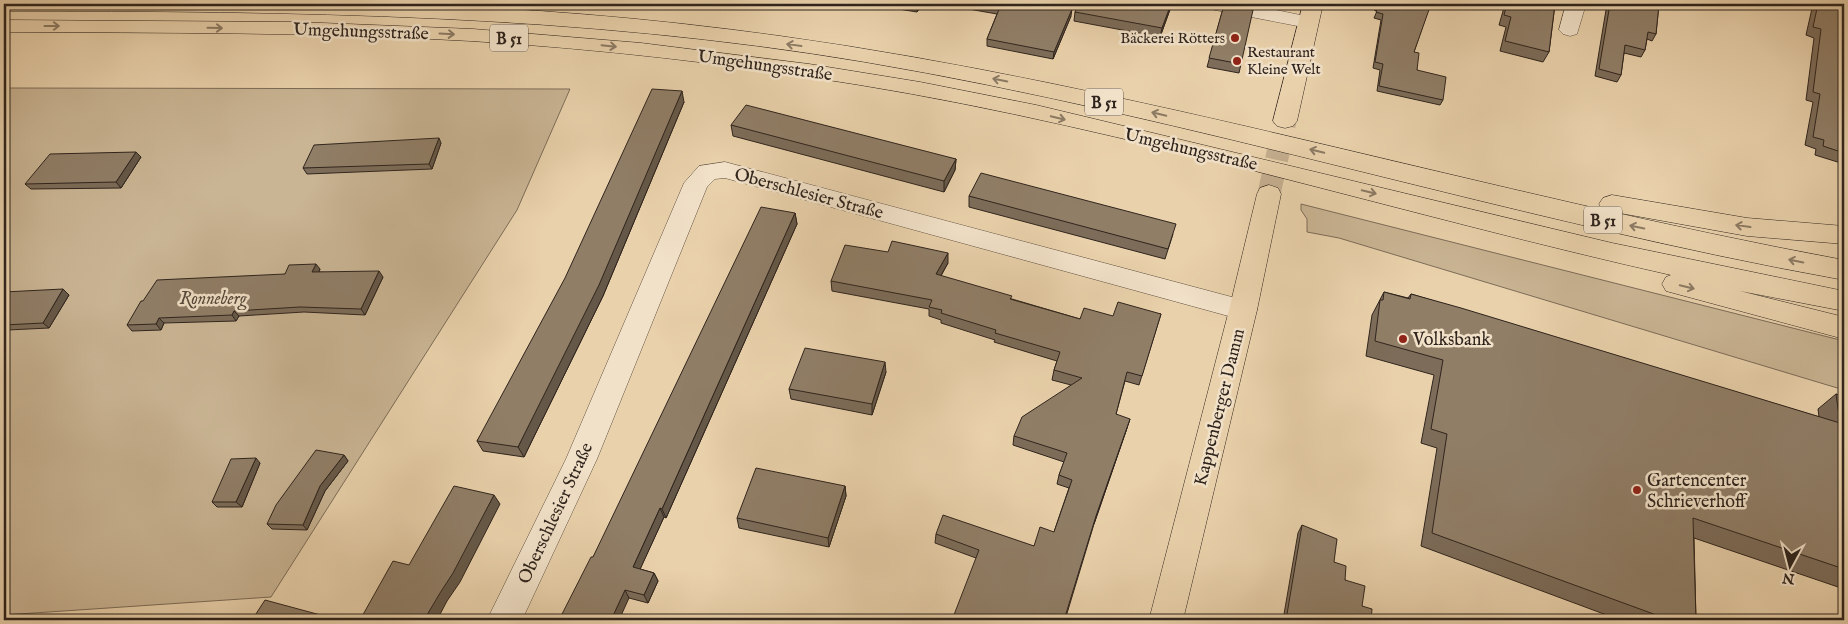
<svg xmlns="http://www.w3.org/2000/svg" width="1848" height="624" font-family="'IM FELL English',serif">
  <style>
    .green { fill: #c9b493; stroke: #7c6c58 }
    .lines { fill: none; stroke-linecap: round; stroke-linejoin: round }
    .major-tunnel { stroke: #c4ae8f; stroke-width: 23; stroke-dasharray: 23 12; stroke-linecap: butt }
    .minor-casing { stroke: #5e4f40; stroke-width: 1 }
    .major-casing { stroke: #2f241d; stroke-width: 1 }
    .highway-casing { stroke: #2f241d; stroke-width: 1 }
    .minor { fill: #f1e1c8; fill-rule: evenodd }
    .major { fill: #e9d1ab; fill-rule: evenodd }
    .highway { fill: #e9d1ab; fill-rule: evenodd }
    .wall { fill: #7c6c59; stroke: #2f241d }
    .shaded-wall { fill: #655848; stroke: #2f241d }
    .building { fill: #907e67; stroke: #2f241d }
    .oneway { stroke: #8c7a64 }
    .poi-dot { fill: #8f2418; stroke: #f1e1c8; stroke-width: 2 }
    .labels { text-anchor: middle; stroke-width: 5; stroke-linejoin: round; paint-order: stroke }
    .far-poi-label { font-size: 15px; fill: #2f241d; stroke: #f1e1c8; text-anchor: end }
    .shield { fill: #f1e1c8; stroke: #695d50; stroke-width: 1 }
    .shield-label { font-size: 16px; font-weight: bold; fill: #2f241d }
    .street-label { font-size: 18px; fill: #2f241d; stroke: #f1e1c8 }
    .park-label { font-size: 18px; font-style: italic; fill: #56483a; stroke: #f1e1c8 }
    .poi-label { font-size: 18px; fill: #2f241d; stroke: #f1e1c8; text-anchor: start }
  </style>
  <rect width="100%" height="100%" fill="#e9d1ab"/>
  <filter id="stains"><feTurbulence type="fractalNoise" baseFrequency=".004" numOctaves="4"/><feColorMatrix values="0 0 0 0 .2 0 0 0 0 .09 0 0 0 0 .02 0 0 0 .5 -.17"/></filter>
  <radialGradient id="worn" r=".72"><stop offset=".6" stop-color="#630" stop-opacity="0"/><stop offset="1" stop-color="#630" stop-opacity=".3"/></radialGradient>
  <path class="green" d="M4,88L570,89L517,210L271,597L4,615Z
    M1301,204L1844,341V390L1339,238L1307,232V219L1301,210Z"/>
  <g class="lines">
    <path class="major-tunnel" d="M1269,194L1285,121"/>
    <g class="minor-casing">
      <path id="minor" d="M1205,4H1246L1315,18L1318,22L1315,26L1308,28L1215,10L1208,8Z
        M1566,4H1586L1577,34L1570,36L1563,34L1559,30Z
        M725,162L1243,300L1253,303L1257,310L1253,317L1243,320L725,178L715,179L707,187L597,459L522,620H487L566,459L684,183L699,166Z"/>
    </g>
    <g class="major-casing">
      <path id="major" d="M1303,4H1323L1297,121L1293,126L1285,128L1277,126L1273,121Z
        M1269,185L1278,188L1281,194L1257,310L1183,620H1149L1229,310L1257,194L1260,188Z"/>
    </g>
    <g class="highway-casing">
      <path id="highway" d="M4,4C132,4 260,1 388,4C519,7 651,18 780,36C1140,86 1487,194 1844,260V280C1515,221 1195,118 865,62C580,14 292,11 4,11Z
        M4,20L297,22L473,29L641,43L809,64L920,82L1036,105L1612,243L1844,291V311L1740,291L1844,317V339L1666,291L1662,284L1666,277L1671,275C1400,214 1134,130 860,85C731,64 601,49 471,41C316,32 160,33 4,32Z
        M1612,195L1747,218L1844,226V244L1747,236L1603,210L1599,204L1603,198Z"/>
    </g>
    <use href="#minor" class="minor"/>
    <use href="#major" class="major"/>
    <use href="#highway" class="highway"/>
  </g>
  <path class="wall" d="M868,4H922L917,12Z
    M940,4H1058L1071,16L1053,59L987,46V39L997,14Z
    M1172,4L1160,37L1074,21L1075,12Z
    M1377,4H1437L1435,9L1429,8L1414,52L1417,70L1443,100L1440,105L1377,91L1380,70L1373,68L1381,20L1374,18L1377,11L1374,10Z
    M1505,4H1555L1549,52L1543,62L1500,51L1506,27L1499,25Z
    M1607,4H1659L1656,34L1652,41L1647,39L1645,50L1641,57L1624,53L1621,75L1617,82L1595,76Z
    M1813,4H1844V164L1815,155L1816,149L1805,145L1813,102L1806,100L1814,38L1806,35Z
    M1224,5L1241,64L1239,73L1207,67Z
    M684,102L603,296L524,457L483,451L477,441Z
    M731,125L956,159L955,170L944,192L733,136Z
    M441,143L432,169L307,174L303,168Z
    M141,157L121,188L31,189L25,184Z
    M969,196L1173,234L1165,259L969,207Z
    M795,213L797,224L666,518L664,517L640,569L654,573L658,581L648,603L629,598L593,557Z
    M948,263L941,276L1012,299L1080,319L1161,314L1139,385L1125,381L1116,414L1127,428L1094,524L1065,620L976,558L935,543L936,534L1034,546L1054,532L1069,488L1057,484L1059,475L1064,462L1013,445L1014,436L1071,385L1052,380L1054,370L1057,361L994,342L995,340L941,323V320L929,316V309L832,291L831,281Z
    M320,269L319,272L383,277L365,315L304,312L239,316L236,321L164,323L161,330L132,331L127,325L285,274Z
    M4,292L69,295L49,328L8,330L6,328H4Z
    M1384,292L1408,298L1411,294L1819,417L1818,409L1836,394L1844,397V589L1694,538L1696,620H1620L1421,546L1437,448L1421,443L1434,375L1366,356L1372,315Z
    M886,372L872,415L791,399L789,389Z
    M344,455L348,461L325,491L307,530L272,529L267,524Z
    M260,463L242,507H217L212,502Z
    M845,486L846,496L829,547L739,528L737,518Z
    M1302,525L1334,562L1371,620H1283L1298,533Z"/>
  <path class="shaded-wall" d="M918,4H922L917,12V5Z
    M1171,4H1172L1160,37L1162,28Z
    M1072,9L1071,16L1053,59L1054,52Z
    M682,91L684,102L603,296L524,457L518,447L632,206Z
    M439,138L441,143L432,169L429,164Z
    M136,152L141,157L121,188L116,182Z
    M956,159L955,170L944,192V181Z
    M795,213L797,224L666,518L662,509Z
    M948,253V263L936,284V274Z
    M316,264L320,269L316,278L312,272Z
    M379,271L383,277L365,315L361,309Z
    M63,289L69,295L49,328L43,323Z
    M234,311L239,316L236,321L232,315Z
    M159,318L164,323L161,330L156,324Z
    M885,362L886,372L872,415V404Z
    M1130,419L1127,428L1094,524L1096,516Z
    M344,455L348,461L325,491L307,530L303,525L320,486Z
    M256,458L260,463L242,507L236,502Z
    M845,486L846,496L829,547L828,538Z
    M494,495L500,504L460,582L447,601L437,620H424Z
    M660,508L664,517L637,576L633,567Z
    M654,573L658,581L648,603L644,595Z
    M625,590L629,598L619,620H611Z"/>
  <path class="building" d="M982,4H1058L1072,9L1054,52L987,39L1000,7Z
    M1078,4H1171L1162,28L1075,12Z
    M1376,4H1431L1414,52L1419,53L1417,70L1446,77L1443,100L1379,86L1383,64L1375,62L1383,14L1376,12L1379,5Z
    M1507,4H1555L1549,52L1505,41L1511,17L1504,15Z
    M1610,4H1659L1656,34L1648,32L1645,50L1625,45L1621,75L1599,69Z
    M1818,4H1844V153L1823,146L1824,140L1813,137L1820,94L1813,92L1821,29L1813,27Z
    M1224,5L1253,10L1241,64L1209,58Z
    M652,89L682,91L599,285L518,447L477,441L565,278Z
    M746,105L956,159L944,181L731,125Z
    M439,138L429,164L303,168L314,145Z
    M136,152L116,182L25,184L50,154Z
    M981,173L1176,224L1168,249L969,196Z
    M761,207L795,213L662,509L660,508L633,567L654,573L644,595L625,590L611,620H559L591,557H593Z
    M892,241L948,253L936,274L1012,296L1010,299L1080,319L1084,308L1113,316L1118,302L1161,314L1142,376L1127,372L1116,414L1130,419L1096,516L1064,620H952L979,550L936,534L943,515L1034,546L1040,527L1054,532L1072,480L1059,475L1067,453L1014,436L1022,417L1082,378L1054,370L1060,352L995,333L996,330L941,313L942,310L929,307L932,300L831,281L845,245L888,252Z
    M316,264L312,272L379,271L361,309L300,307L234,311L232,315L159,318L156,324L127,325L141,301H143L157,280L285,274L289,265Z
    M63,289L43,323L4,325V292Z
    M1384,292L1410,299L1411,294L1461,308L1840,423L1836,394L1844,397V569L1693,518L1696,620H1670L1432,533L1447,434L1431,429L1443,360L1375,341L1380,300H1383Z
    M805,348L885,362L872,404L789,389Z
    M316,450L344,455L320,486L303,525L267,524L276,505Z
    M256,458L236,502H212L231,459Z
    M756,468L845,486L828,538L737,518Z
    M454,486L494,495L453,573L440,593L424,620H360L393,561L409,565Z
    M1302,525L1337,539L1334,562L1346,566L1345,580L1365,586L1362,606L1372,609L1371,620H1286Z
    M265,600L339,620H252Z"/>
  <defs><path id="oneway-shaft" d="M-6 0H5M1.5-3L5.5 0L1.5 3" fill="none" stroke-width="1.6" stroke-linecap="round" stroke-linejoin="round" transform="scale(1.25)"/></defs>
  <g class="oneway">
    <use href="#oneway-shaft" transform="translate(52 26)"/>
    <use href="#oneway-shaft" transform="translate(215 28) rotate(1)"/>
    <use href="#oneway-shaft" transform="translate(447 34) rotate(3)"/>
    <use href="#oneway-shaft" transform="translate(794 45) rotate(-172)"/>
    <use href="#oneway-shaft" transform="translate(609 46) rotate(6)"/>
    <use href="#oneway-shaft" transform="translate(1000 80) rotate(-169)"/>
    <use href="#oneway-shaft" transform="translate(1159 114) rotate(-167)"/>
    <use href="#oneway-shaft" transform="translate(1058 118) rotate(13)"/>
    <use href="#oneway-shaft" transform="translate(1317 151) rotate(-167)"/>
    <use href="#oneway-shaft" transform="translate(1369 192) rotate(14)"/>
    <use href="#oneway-shaft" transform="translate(1743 226) rotate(-172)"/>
    <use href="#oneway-shaft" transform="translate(1637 227) rotate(-168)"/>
    <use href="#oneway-shaft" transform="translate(1796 261) rotate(-168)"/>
    <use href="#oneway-shaft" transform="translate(1687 287) rotate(14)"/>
  </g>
  <g class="poi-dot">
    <circle cx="1235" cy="38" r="5"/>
    <circle cx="1237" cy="61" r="5"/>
    <circle cx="1403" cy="339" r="5"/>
    <circle cx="1637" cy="490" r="5"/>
  </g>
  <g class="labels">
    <g class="far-poi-label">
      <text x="1225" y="43">Bäckerei Rötters</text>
      <text x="1247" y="57" text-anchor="start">Restaurant<tspan x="1247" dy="17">Kleine Welt</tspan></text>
    </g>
    <g class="shield">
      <rect x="490" y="24.5" width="38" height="27" rx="4"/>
      <rect x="1085" y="88.5" width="38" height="27" rx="4"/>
      <rect x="1584" y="206.5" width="38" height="27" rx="4"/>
    </g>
    <g class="shield-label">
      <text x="509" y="44">B 51</text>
      <text x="1104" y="108">B 51</text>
      <text x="1603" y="226">B 51</text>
    </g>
    <g class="street-label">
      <text transform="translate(361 31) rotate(2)" y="6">Umgehungsstraße</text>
      <text transform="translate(765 65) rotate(8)" y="6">Umgehungsstraße</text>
      <text transform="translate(1191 149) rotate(13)" y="6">Umgehungsstraße</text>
      <text transform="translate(809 193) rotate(15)" y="6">Oberschlesier Straße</text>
      <text transform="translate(1219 407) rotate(-76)" y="6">Kappenberger Damm</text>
      <text transform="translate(555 513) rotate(-65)" y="6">Oberschlesier Straße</text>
    </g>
    <g class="park-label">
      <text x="213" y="304">Ronneberg</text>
    </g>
    <g class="poi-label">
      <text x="1413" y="345">Volksbank</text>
      <text x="1647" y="486">Gartencenter<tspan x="1647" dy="21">Schrieverhoff</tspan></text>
    </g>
  </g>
  <rect width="1848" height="624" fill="none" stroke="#e9d1ab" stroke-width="20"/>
  <rect x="5" y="5" width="1838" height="614" fill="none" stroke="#2f241d" stroke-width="2.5"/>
  <rect x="10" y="10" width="1828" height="604" fill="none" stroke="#2f241d"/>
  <g transform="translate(1790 566) rotate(187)" stroke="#f1e1c8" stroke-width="4" paint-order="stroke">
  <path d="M0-4L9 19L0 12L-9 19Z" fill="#2f241d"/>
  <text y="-8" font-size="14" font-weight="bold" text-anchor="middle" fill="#2f241d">N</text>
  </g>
  <rect width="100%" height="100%" filter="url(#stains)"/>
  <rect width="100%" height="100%" fill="url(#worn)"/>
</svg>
